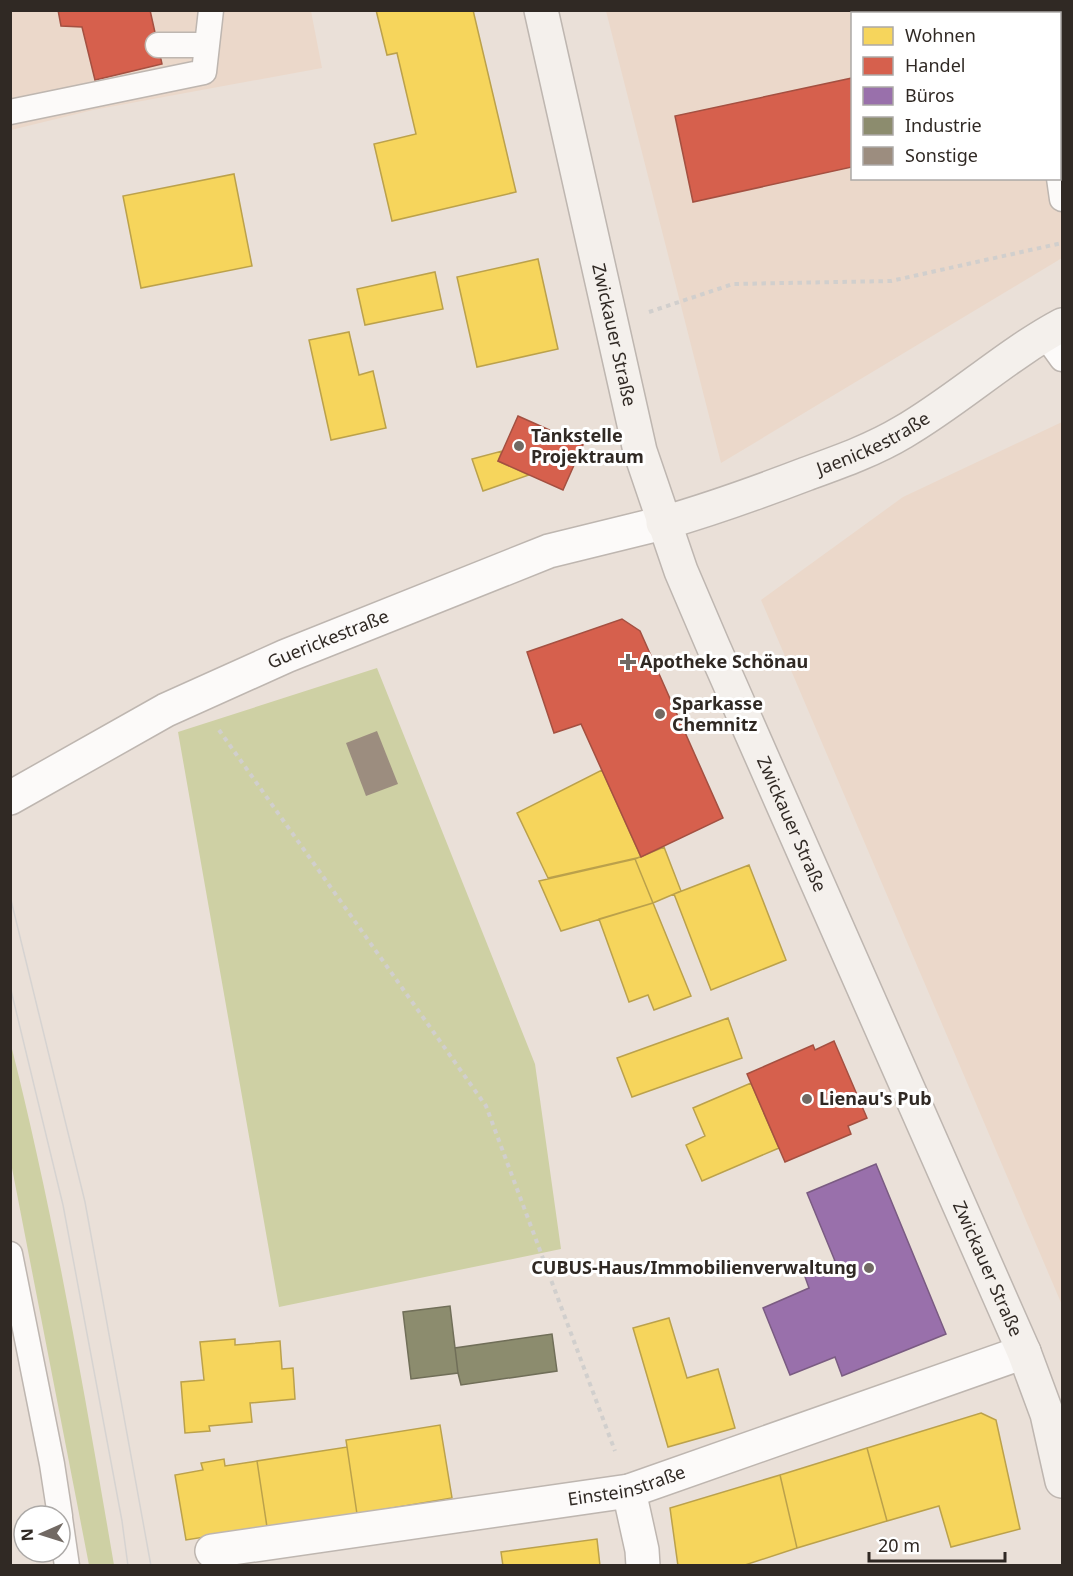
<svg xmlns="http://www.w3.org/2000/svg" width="1073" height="1576" font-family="'Noto Sans',sans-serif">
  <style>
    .built { fill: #ebd8ca; fill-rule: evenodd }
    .green { fill: #ced0a4 }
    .homes { fill: #f6d55c; stroke: #bba14b; stroke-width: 1.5 }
    .shops { fill: #d6604d; stroke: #a45041; stroke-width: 1.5 }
    .offices { fill: #9970ab; stroke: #7a5b82; stroke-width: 1.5 }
    .industry { fill: #8c8c6e; stroke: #706e58; stroke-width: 1.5 }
    .building { fill: #9c8d7f }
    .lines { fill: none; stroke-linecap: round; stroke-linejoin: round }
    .lane-casing { stroke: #beb6b0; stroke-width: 27 }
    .street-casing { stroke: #beb6b0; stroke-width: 36 }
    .secondary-casing { stroke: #beb6b0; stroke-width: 36 }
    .path { stroke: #d1cfcd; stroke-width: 4; stroke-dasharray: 4.5 4.5; stroke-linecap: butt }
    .lane { stroke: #fcfaf9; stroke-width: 24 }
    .street { stroke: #fcfaf9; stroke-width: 33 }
    .secondary { stroke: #f4f0ec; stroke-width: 33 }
    .tram { stroke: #d6d3d1; stroke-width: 1.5 }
    .poi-dot { fill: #716963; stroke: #fff; stroke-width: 2 }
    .labels { text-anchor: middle; stroke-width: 6; stroke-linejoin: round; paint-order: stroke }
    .street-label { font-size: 18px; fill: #302924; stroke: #fff }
    .poi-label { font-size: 18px; font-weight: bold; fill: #302924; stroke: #fff; text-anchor: start }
  </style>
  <rect width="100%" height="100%" fill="#eae0d8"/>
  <path class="built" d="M10,11H311L322,68L93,110L11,130Z
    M606,11H1062V258L721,463ZM852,14H1060V178H852Z
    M1062,422V1305L761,600L903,497Z"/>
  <path class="green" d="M377,668L535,1064L561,1249L279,1307L178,732Z
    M10,1041C54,1214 84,1390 114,1565H89L11,1163Z"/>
  <path class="homes" d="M376,10H473L516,192L392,221L374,144L416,134L397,53L387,55Z
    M234,174L252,266L141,288L123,196Z
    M538,259L558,349L477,367L457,277Z
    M435,272L443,309L365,325L357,289Z
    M349,332L359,375L373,371L386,428L331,440L309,340Z
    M502,451L498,461L529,475L483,491L472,459Z
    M602,770L641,857L548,878L517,813Z
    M664,847L681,891L653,903L635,859Z
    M635,859L653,903L561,931L539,881Z
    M749,865L786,960L711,990L674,894Z
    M653,903L691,996L654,1010L648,995L629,1002L599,919Z
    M728,1018L742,1058L632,1097L617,1058Z
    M751,1083L779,1148L702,1181L686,1145L705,1136L693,1108Z
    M669,1318L687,1378L718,1369L735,1428L668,1447L633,1328Z
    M235,1339V1345L280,1341L282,1369L293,1368L295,1399L250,1403L252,1422L209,1426L210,1431L185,1433L181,1382L204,1380L200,1342Z
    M981,1413L996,1420L1020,1529L951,1547L939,1506L887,1521L867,1448Z
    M440,1425L452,1498L357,1514L346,1440Z
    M347,1447L357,1514L267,1527L257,1461Z
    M867,1448L887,1521L797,1548L780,1475Z
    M224,1459L225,1466L257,1461L267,1527L186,1540L175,1475L203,1470L201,1463Z
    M780,1475L797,1548L742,1566H678L670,1508Z
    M597,1539L600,1566H503L501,1552Z"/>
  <path class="shops" d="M58,10H150L162,64L95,80L82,27L61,26Z
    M852,78V167L693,202L675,116Z
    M518,416L583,445L563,490L498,461Z
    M622,619L640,631L723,818L641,857L581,724L554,733L527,652Z
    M834,1041L867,1118L848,1126L851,1134L785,1162L747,1074L813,1045L815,1050Z"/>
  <path class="offices" d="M876,1164L946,1334L842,1376L835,1357L790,1375L763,1308L809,1288L804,1274L835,1261L807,1193Z"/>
  <path class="industry" d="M450,1306L458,1373L411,1379L403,1312Z
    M552,1334L557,1371L461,1385L458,1373L455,1348Z"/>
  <path class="building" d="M377,731L398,784L366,796L346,743Z"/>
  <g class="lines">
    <g class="lane-casing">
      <path id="lane" d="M1026,10L1027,14
        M158,45H207
        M10,112L204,72L211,10
        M1059,178L1062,199
        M1044,334L1062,359
        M10,1254L52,1464L60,1516
        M60,1518L67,1566"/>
    </g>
    <g class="street-casing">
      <g id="street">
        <path id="s1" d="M10,798L166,710L286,656L549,551L663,523"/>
        <path d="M629,1491L642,1550L643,1566"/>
        <path id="s2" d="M212,1551L629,1491L1024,1352"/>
      </g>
    </g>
    <g class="secondary-casing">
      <g id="secondary">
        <path id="s3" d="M541,10L640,451L681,571L713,646L1024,1352L1047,1414L1062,1481"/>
        <path id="s4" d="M663,523C712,509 759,492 806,474C839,462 873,450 903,432C958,400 1006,355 1062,325"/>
      </g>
    </g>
    <path class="path" d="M649,312L733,284L891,281L1062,243
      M219,730L486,1106L615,1451"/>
    <use href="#lane" class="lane"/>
    <use href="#street" class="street"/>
    <use href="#secondary" class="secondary"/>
    <path class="tram" d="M10,896L85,1202L151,1566
      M10,986L63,1205L122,1521L128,1566"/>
  </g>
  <g class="poi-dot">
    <circle cx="519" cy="446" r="6"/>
    <path d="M625 653h6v6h6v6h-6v6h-6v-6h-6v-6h6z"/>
    <circle cx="660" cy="714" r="6"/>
    <circle cx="807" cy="1099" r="6"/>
    <circle cx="869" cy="1268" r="6"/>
  </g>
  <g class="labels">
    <g class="street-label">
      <text dy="6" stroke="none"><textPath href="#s3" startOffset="333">Zwickauer Straße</textPath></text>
      <text dy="6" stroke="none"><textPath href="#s4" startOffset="225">Jaenickestraße</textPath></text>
      <text dy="6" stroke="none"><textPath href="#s1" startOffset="356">Guerickestraße</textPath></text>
      <text dy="6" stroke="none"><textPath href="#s3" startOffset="855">Zwickauer Straße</textPath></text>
      <text dy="6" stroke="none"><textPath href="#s3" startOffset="1341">Zwickauer Straße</textPath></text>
      <text dy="6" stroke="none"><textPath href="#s2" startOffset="420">Einsteinstraße</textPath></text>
    </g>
    <g class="poi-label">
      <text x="531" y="442">Tankstelle<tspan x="531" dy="21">Projektraum</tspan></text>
      <text x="640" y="668">Apotheke Schönau</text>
      <text x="672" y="710">Sparkasse<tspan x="672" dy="21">Chemnitz</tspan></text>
      <text x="819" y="1105">Lienau's Pub</text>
      <text x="857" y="1274" text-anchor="end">CUBUS-Haus/Immobilienverwaltung</text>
    </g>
  </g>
  <rect width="1073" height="1576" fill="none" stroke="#302924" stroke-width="24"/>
  <rect x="851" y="12" width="210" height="168" fill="#ffffff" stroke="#aca9a7" stroke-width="1.5"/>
  <rect x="863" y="27" width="30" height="18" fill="#f6d55c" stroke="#aca9a7" stroke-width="1.5"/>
  <text x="905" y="42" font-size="18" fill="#302924">Wohnen</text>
  <rect x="863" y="57" width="30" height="18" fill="#d6604d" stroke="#aca9a7" stroke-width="1.5"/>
  <text x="905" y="72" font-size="18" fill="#302924">Handel</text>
  <rect x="863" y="87" width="30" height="18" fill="#9970ab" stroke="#aca9a7" stroke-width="1.5"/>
  <text x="905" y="102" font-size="18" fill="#302924">Büros</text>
  <rect x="863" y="117" width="30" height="18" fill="#8c8c6e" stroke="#aca9a7" stroke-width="1.5"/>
  <text x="905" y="132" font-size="18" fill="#302924">Industrie</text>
  <rect x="863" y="147" width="30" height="18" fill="#9c8d7f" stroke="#aca9a7" stroke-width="1.5"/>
  <text x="905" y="162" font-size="18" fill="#302924">Sonstige</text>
  <g transform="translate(42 1534) rotate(267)"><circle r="28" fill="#ffffff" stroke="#aca9a7" stroke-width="1.5"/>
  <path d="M0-4.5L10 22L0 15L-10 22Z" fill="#716963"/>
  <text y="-9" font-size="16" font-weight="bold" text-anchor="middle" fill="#302924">N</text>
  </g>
  <path d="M869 1552v9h136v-9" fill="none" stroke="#302924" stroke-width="3"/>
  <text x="878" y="1552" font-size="18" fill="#302924" stroke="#ffffff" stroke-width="4.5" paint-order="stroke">20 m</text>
</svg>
